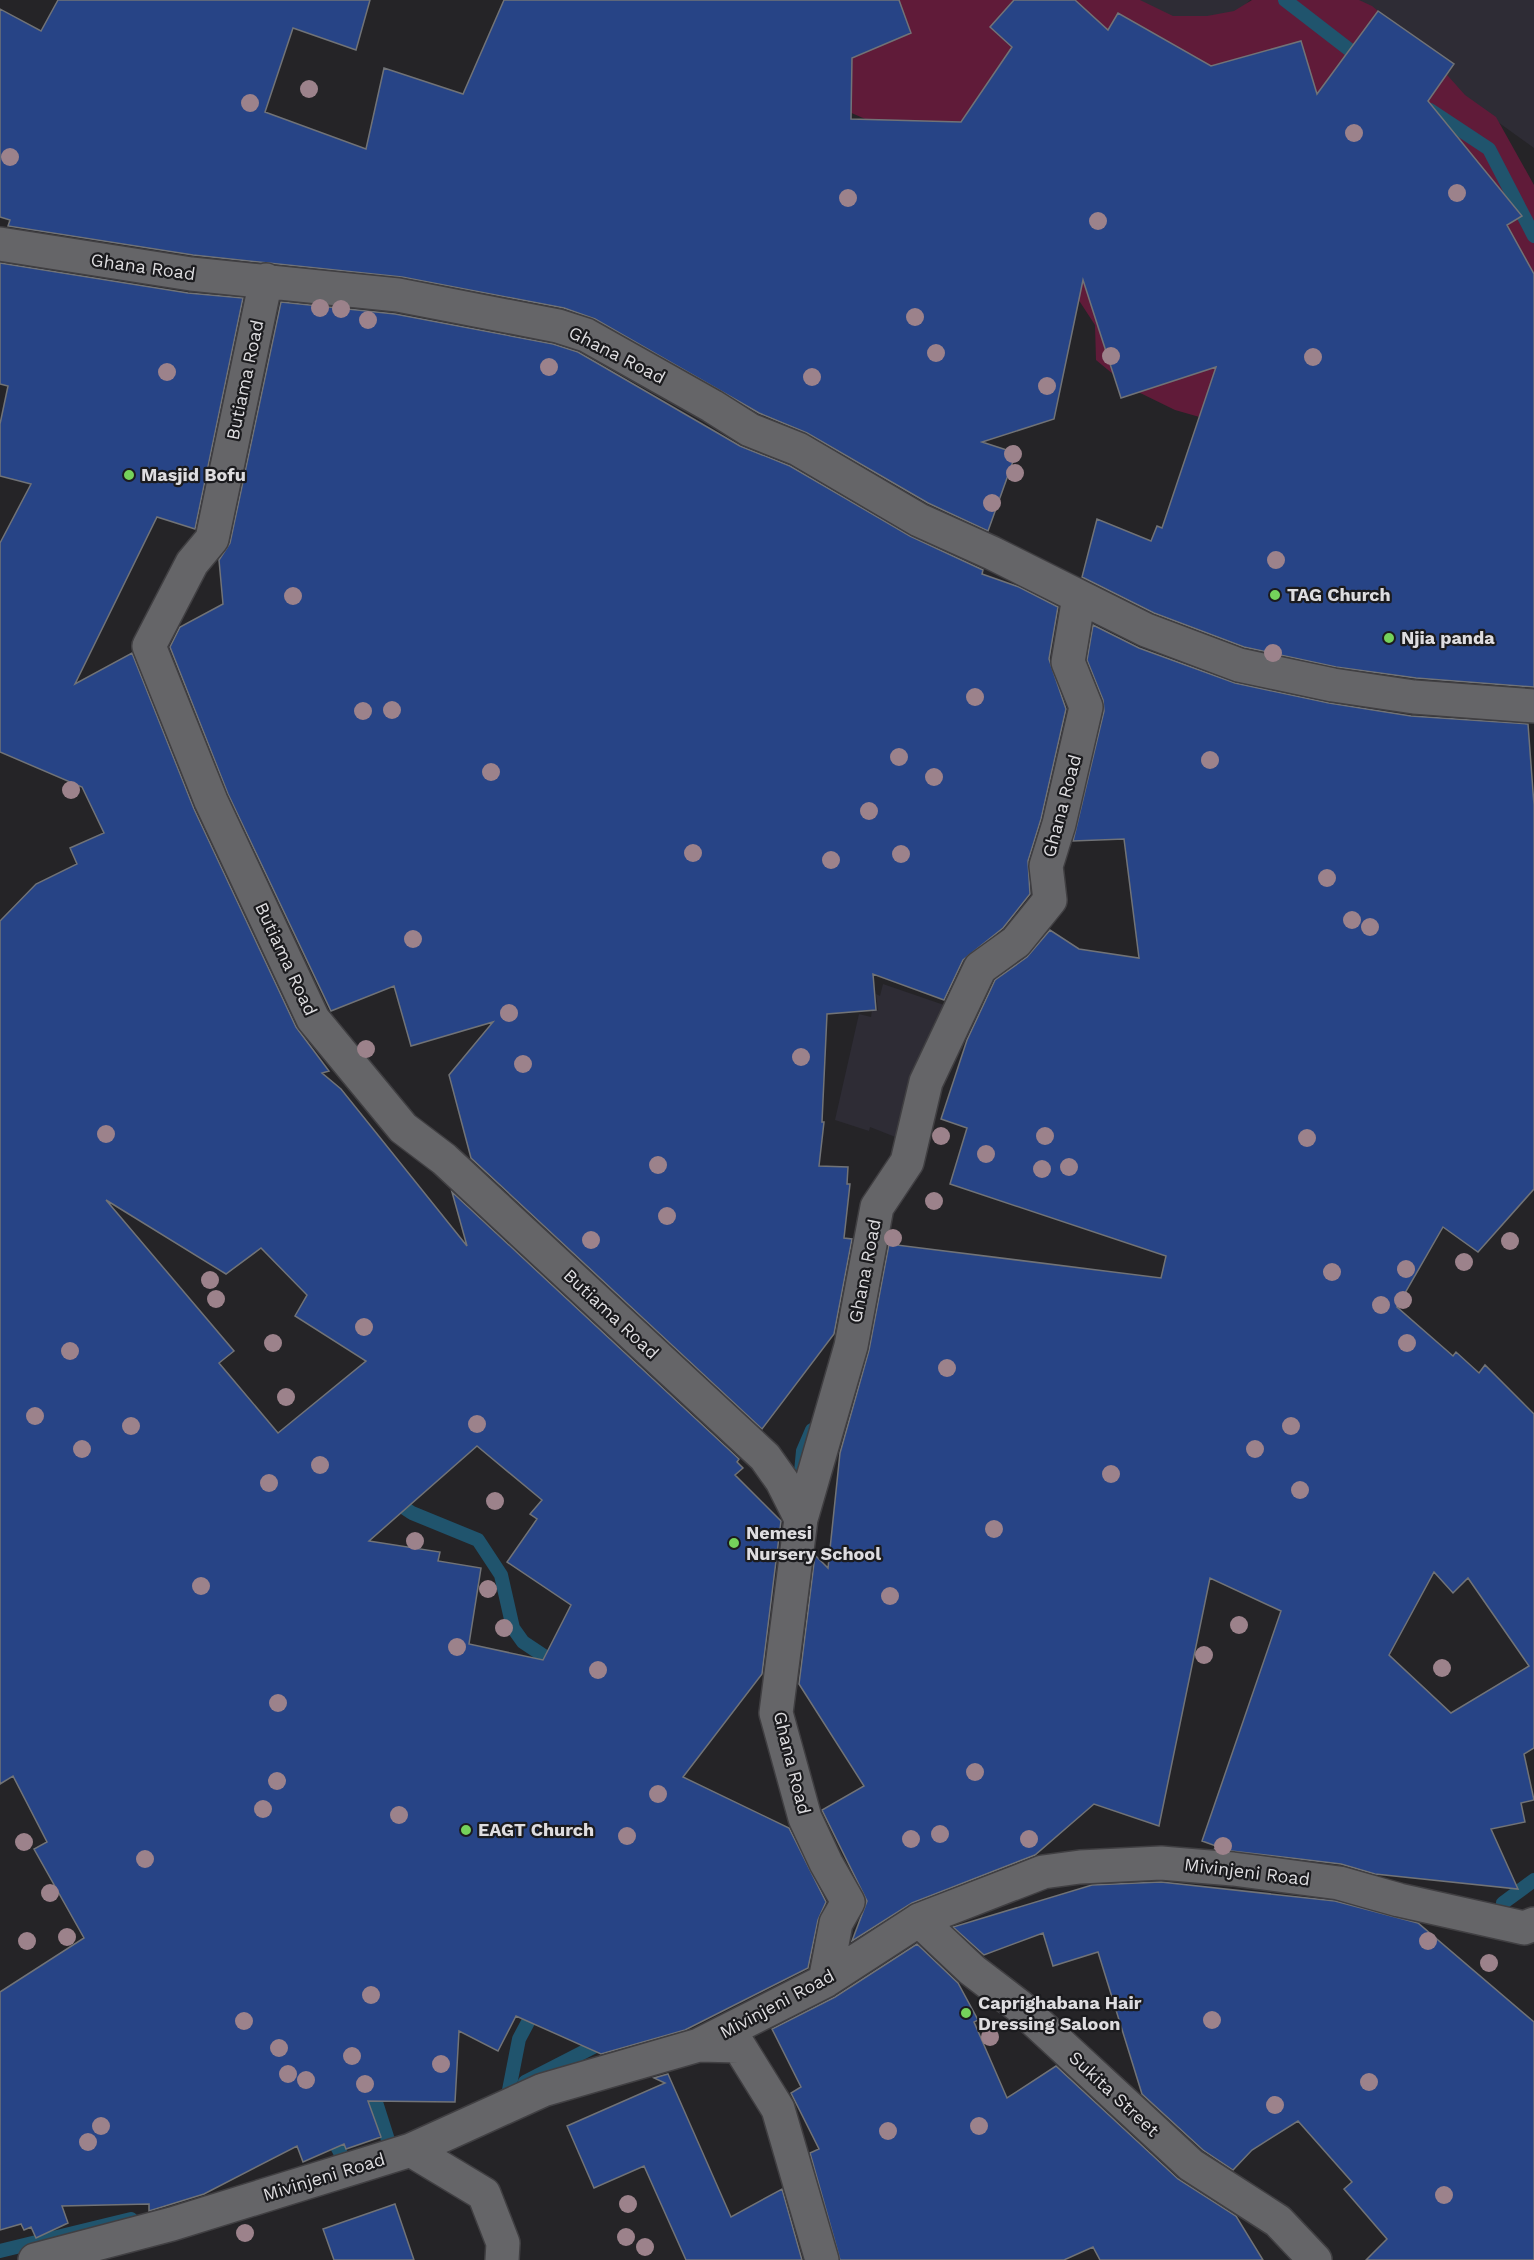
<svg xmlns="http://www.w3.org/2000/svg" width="1534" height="2260" font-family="'Work Sans',sans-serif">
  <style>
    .built { fill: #2e2c35 }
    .green { fill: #601b39 }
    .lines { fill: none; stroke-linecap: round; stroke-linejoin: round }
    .stream { stroke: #20546d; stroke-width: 14 }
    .building { fill: #274486; stroke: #717377; stroke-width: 1.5; fill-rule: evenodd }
    .street-casing { stroke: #403f42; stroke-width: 36 }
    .street { stroke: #656568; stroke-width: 33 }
    .tree { fill: #9c828b }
    .poi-dot { fill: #75d25b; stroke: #1b1b1e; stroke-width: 2 }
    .labels { text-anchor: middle; stroke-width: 4.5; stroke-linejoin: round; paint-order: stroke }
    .street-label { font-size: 18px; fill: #dedde0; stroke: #1b1b1e }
    .poi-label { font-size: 18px; font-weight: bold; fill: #dedde0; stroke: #1b1b1e; text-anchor: start }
  </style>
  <rect width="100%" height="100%" fill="#252427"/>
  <path class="built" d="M1125,0H1250L1232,18L1174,35Z
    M1328,0H1534V148Z
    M883,984L944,1005L898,1138L870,1127L869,1131L835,1120L859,1014L871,1017L872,1010H878L876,994L880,996Z"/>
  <path class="green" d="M629,0H1140L1173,16H1207L1234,11L1252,0H1359L1372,6L1424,49L1465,95L1496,117L1534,185V469L1231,426L1175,410L1130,388L1096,360L1095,325L1065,279L969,164L840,108Z"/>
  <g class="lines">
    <path class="stream" d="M1285,0L1364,61
      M1430,110L1489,149L1534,236
      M801,1472L803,1451L812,1430
      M389,1506L400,1505L412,1513L478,1540L501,1575L513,1628L523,1642L544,1656L545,1674
      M1503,1903L1534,1880
      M525,2082L601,2043
      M380,2085L375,2099L389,2143
      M509,2090L519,2039L536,2007
      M329,2131L343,2158
      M0,2251L131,2219"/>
  </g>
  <path class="building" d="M58,0H370L356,50L293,28L265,112L366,149L384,68L463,94L504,0H899L911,33L852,58L851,119L961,122L1012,47L990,27L1014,0H1075L1108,30L1118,13L1211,66L1301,41L1317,94L1378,11L1454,64L1428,101L1522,216L1507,225L1534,274V687L1416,678L1336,667L1244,647L1154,613L1082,577L1097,519L1151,541L1157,526L1162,528L1216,367L1121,398L1083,280L1054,419L982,442L1016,453L988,531L928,503L807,433L759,413L595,319L564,308L402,277L193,255L8,226L10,220L0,217V9L41,31Z
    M0,263L188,293L243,298L195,529L157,517L75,684L132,653L194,809L296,1027L329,1071L322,1073L341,1089L467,1246L452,1192L739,1459L737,1462L743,1468L735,1475L781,1521L762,1674L683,1777L789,1828L826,1902L818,1920L808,1968L685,2030L601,2054L516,2016L498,2051L459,2031L455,2102L368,2101L381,2137L346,2149L344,2144L303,2162L297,2146L204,2194L149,2211V2204L62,2206L68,2223L36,2238L31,2227L24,2230L21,2224L0,2230V1992L84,1938L34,1849L47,1842L13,1776L0,1784V921L36,884L77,864L70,848L104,833L82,787L0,752V543L31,484L0,476V424L8,386L0,384ZM106,1200L226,1274L261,1248L307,1295L295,1316L366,1361L278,1433L219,1363L234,1351ZM477,1446L542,1500L530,1514L537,1519L507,1562L571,1605L543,1660L469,1644L481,1568L438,1561L440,1552L369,1541Z
    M281,302L395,314L553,344L578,352L740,446L790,466L910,536L983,570L982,574L1019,587L1058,607L1049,659L1066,709L1041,819L1028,861L1030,894L1003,928L963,960L944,1000L873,974L876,1010L827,1014L822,1122H824L819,1166L848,1167L847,1184H850L844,1238L852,1239L834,1334L762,1429L471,1158L449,1075L493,1022L411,1046L394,986L331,1011L228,794L170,647L180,627L223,604L219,560L230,543Z
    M1093,625L1139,648L1235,683L1329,703L1411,716L1528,724L1534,805V1189L1478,1252L1443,1227L1397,1307L1453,1356L1456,1352L1479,1373L1485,1365L1534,1414V1748L1524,1754L1534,1800L1521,1803L1525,1822L1491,1829L1518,1889L1375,1874L1341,1864L1214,1849L1219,1847L1202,1841L1281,1611L1210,1578L1159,1826L1094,1804L1035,1855L912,1903L852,1941L867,1901L822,1810L864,1786L799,1684L815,1555L828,1568L840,1453L869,1350L889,1244L1161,1278L1166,1256L950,1184L967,1128L941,1119L967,1040L995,980L1027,957L1050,930L1079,949L1139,958L1124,839L1073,841L1104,711L1103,700L1087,660ZM1434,1572L1453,1593L1468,1578L1529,1666L1451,1713L1389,1655Z
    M1161,1882L1335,1901L1418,1923L1534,2022V2260H1366L1387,2239L1344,2189L1352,2182L1298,2121L1252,2150L1233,2170L1203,2150L1142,2094L1098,1952L1053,1966L1043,1933L984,1955L953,1927L1092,1885Z
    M917,1944L958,1983L978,2020L974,2022L1007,2098L1056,2066L1178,2179L1236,2216L1263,2260H1100L1093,2247L1064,2260H840L810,2153L819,2149L791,2093L801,2087L772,2029L835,1997Z
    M668,2074L731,2217L782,2189L802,2260H686L644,2166L594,2188L567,2126L665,2083L654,2078Z
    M395,2204L414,2260H334L323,2229Z"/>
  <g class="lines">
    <g class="street-casing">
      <path id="street" d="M0,244L191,274L398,295L558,326L586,335L712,406L750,430L798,449L919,520L992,553L1146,630L1239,665L1333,685L1414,697L1534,706
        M266,280L212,539L192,563L149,646L211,801L313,1019L403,1128L444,1159L765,1457L782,1481L801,1519
        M919,1920L972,1970L1019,2006L1191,2165L1278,2221L1315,2260
        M825,1981L836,1923L848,1902L826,1863L805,1818L776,1713L801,1519L851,1346L877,1207L907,1162L926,1082L980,968L1016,942L1050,900L1046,866L1059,824L1086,707L1068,662L1079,597
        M699,2045L739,2046L778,2109L822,2260
        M411,2150L484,2194L503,2243L502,2260
        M35,2260L172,2224L411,2150L543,2090L699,2045L825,1981L919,1920L1043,1872L1080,1867L1161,1863L1233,1869L1339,1883L1399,1900L1524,1928L1534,1924"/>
    </g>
    <use href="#street" class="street"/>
  </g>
  <g class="tree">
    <circle cx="309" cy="89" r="9"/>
    <circle cx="250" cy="103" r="9"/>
    <circle cx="1354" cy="133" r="9"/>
    <circle cx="10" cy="157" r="9"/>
    <circle cx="1457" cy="193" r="9"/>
    <circle cx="848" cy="198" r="9"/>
    <circle cx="1098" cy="221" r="9"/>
    <circle cx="320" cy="308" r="9"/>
    <circle cx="341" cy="309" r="9"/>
    <circle cx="915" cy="317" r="9"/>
    <circle cx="368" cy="320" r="9"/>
    <circle cx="936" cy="353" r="9"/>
    <circle cx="1111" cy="356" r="9"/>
    <circle cx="1313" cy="357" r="9"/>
    <circle cx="549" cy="367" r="9"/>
    <circle cx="167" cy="372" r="9"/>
    <circle cx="812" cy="377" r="9"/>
    <circle cx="1047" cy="386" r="9"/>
    <circle cx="1013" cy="454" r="9"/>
    <circle cx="1015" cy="473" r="9"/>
    <circle cx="992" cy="503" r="9"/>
    <circle cx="1276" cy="560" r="9"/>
    <circle cx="293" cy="596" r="9"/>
    <circle cx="1273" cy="653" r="9"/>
    <circle cx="975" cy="697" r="9"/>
    <circle cx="392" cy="710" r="9"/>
    <circle cx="363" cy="711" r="9"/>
    <circle cx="899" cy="757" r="9"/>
    <circle cx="1210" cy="760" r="9"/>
    <circle cx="491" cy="772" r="9"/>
    <circle cx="934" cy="777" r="9"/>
    <circle cx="71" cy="790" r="9"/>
    <circle cx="869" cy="811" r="9"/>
    <circle cx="693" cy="853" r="9"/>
    <circle cx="901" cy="854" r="9"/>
    <circle cx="831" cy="860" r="9"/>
    <circle cx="1327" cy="878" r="9"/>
    <circle cx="1352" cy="920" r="9"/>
    <circle cx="1370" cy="927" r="9"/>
    <circle cx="413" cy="939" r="9"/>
    <circle cx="509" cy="1013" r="9"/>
    <circle cx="366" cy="1049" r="9"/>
    <circle cx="801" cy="1057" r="9"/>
    <circle cx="523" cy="1064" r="9"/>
    <circle cx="106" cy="1134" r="9"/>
    <circle cx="941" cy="1136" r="9"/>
    <circle cx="1045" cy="1136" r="9"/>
    <circle cx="1307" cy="1138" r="9"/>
    <circle cx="986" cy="1154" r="9"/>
    <circle cx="658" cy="1165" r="9"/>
    <circle cx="1069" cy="1167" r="9"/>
    <circle cx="1042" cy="1169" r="9"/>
    <circle cx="934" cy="1201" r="9"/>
    <circle cx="667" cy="1216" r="9"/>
    <circle cx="893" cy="1238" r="9"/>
    <circle cx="591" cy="1240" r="9"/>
    <circle cx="1510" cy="1241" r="9"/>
    <circle cx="1464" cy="1262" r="9"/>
    <circle cx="1406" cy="1269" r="9"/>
    <circle cx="1332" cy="1272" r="9"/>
    <circle cx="210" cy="1280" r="9"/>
    <circle cx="216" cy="1299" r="9"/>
    <circle cx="1403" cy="1300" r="9"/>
    <circle cx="1381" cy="1305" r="9"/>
    <circle cx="364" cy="1327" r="9"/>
    <circle cx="273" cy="1343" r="9"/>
    <circle cx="1407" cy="1343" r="9"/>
    <circle cx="70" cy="1351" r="9"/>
    <circle cx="947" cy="1368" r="9"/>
    <circle cx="286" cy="1397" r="9"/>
    <circle cx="35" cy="1416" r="9"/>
    <circle cx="477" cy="1424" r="9"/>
    <circle cx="131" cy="1426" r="9"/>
    <circle cx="1291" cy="1426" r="9"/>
    <circle cx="82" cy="1449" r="9"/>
    <circle cx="1255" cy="1449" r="9"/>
    <circle cx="320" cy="1465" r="9"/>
    <circle cx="1111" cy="1474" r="9"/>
    <circle cx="269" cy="1483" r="9"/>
    <circle cx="1300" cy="1490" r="9"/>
    <circle cx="495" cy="1501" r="9"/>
    <circle cx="994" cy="1529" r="9"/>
    <circle cx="415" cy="1541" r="9"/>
    <circle cx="201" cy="1586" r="9"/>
    <circle cx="488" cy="1589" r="9"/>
    <circle cx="890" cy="1596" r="9"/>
    <circle cx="1239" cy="1625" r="9"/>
    <circle cx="504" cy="1628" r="9"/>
    <circle cx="457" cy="1647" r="9"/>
    <circle cx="1204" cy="1655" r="9"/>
    <circle cx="1442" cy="1668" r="9"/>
    <circle cx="598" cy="1670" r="9"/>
    <circle cx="278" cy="1703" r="9"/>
    <circle cx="975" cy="1772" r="9"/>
    <circle cx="277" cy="1781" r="9"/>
    <circle cx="658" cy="1794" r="9"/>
    <circle cx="263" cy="1809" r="9"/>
    <circle cx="399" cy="1815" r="9"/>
    <circle cx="940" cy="1834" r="9"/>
    <circle cx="627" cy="1836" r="9"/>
    <circle cx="911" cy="1839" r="9"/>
    <circle cx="1029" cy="1839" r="9"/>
    <circle cx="24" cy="1842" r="9"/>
    <circle cx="1223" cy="1846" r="9"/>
    <circle cx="145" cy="1859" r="9"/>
    <circle cx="50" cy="1893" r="9"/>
    <circle cx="67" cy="1937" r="9"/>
    <circle cx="27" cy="1941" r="9"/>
    <circle cx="1428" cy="1941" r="9"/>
    <circle cx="1489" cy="1963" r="9"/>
    <circle cx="371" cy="1995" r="9"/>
    <circle cx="1212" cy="2020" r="9"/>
    <circle cx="244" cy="2021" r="9"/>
    <circle cx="990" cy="2037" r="9"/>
    <circle cx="279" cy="2048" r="9"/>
    <circle cx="352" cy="2056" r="9"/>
    <circle cx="441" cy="2064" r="9"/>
    <circle cx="288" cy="2074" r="9"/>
    <circle cx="306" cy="2080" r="9"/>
    <circle cx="1369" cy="2082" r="9"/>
    <circle cx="365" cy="2084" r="9"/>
    <circle cx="1275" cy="2105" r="9"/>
    <circle cx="101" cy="2126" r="9"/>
    <circle cx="979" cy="2126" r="9"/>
    <circle cx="888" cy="2131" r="9"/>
    <circle cx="88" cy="2142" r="9"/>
    <circle cx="1444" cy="2195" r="9"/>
    <circle cx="628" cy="2204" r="9"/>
    <circle cx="245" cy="2233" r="9"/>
    <circle cx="626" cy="2237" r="9"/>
    <circle cx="645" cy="2247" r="9"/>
  </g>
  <g class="poi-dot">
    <circle cx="129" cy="475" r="6"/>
    <circle cx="1275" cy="595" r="6"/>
    <circle cx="1389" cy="638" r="6"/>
    <circle cx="734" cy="1543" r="6"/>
    <circle cx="466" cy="1830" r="6"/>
    <circle cx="966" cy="2013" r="6"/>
  </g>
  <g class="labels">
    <g class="street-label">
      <text transform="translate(143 267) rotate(8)" y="6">Ghana Road</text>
      <text transform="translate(617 355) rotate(27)" y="6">Ghana Road</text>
      <text transform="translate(245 380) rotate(-78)" y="6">Butiama Road</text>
      <text transform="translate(1062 806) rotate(-75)" y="6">Ghana Road</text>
      <text transform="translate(286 959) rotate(65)" y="6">Butiama Road</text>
      <text transform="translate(865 1271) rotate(-79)" y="6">Ghana Road</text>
      <text transform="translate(611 1314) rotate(43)" y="6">Butiama Road</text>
      <text transform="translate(792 1763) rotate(76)" y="6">Ghana Road</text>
      <text transform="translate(1247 1872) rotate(7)" y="6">Mivinjeni Road</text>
      <text transform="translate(777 2004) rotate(-28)" y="6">Mivinjeni Road</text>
      <text transform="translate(1114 2094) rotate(43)" y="6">Sukita Street</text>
      <text transform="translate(324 2177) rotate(-17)" y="6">Mivinjeni Road</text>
    </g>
    <g class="poi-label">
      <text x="141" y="481">Masjid Bofu</text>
      <text x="1287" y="601">TAG Church</text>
      <text x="1401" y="644">Njia panda</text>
      <text x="746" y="1539">Nemesi<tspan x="746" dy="21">Nursery School</tspan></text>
      <text x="478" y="1836">EAGT Church</text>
      <text x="978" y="2009">Caprighabana Hair<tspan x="978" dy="21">Dressing Saloon</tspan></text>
    </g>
  </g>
</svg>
